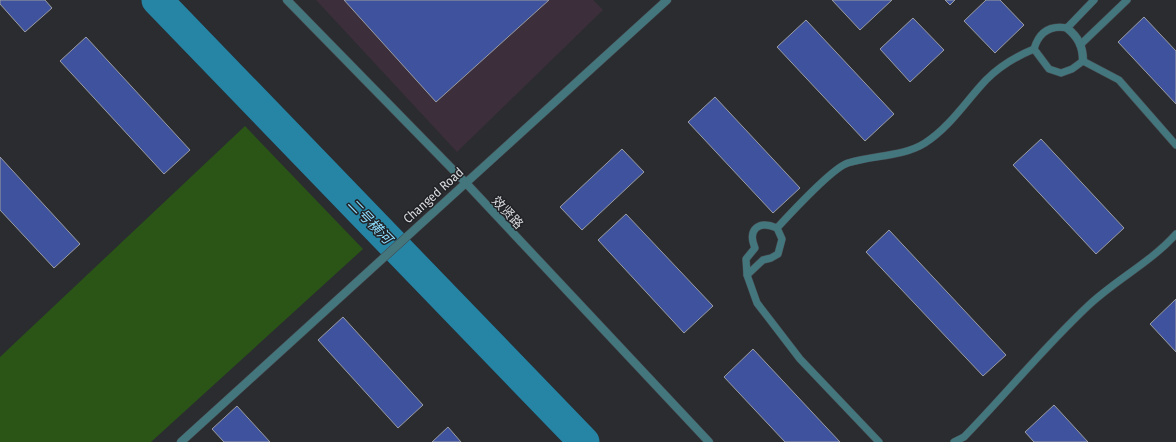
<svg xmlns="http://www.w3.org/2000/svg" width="1176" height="442" font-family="'Fira Sans Condensed','Noto Sans SC',sans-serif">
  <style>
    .commercial { fill: #3c2e3b }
    .green { fill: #2b5417 }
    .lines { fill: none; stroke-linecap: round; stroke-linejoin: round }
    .river { stroke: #2685a5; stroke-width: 31 }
    .building { fill: #3f529d; stroke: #9b9da2 }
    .lane-casing { stroke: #46484c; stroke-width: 8 }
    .street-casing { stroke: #46484c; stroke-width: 9 }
    .lane { stroke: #44767e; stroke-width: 7 }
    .street { stroke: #44767e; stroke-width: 8 }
    .labels { text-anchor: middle; stroke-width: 3; stroke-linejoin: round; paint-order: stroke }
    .street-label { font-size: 13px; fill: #d8d9dc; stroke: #212226 }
    .water-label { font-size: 14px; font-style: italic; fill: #8ddeff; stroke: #212226 }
  </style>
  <rect width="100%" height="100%" fill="#2a2c30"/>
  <path class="commercial" d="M316,0H593L603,10L457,152Z"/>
  <path class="green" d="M245,126L363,249L151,442H0V357Z"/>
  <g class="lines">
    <path class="river" d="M157,0L584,442"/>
  </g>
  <path class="building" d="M0,0H45L52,8L25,32L0,4Z
    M344,0H549L436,102Z
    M832,0H892L860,30Z
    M945,0H955L950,5Z
    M986,0H1000L1024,25L995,53L964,21Z
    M1144,17L1176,51V104L1118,42Z
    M913,18L944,50L910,82L880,49Z
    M806,20L894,114L865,141L777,47Z
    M86,37L190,150L164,174L60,61Z
    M715,97L800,188L773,213L688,122Z
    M1041,139L1124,228L1096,254L1013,165Z
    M622,149L644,172L582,230L560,207Z
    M0,157L80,244L54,268L0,210Z
    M626,214L713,306L684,333L598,240Z
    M889,230L1006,355L983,376L866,252Z
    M1176,299V352L1150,324Z
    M343,317L423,405L398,428L318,340Z
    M753,349L840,442H785L724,377Z
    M1054,405L1088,442H1034L1025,432Z
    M237,406L270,442H224L212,429Z
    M448,427L461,442H432Z"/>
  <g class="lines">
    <g class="lane-casing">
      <path id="lane" d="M1094,0L1067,28C1050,25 1039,32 1034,49L1049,69L1061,73L1072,69L1083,61L1119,80L1176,145
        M1080,45L1127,0
        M747,275L763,260L771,258L778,254L782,239L777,228
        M879,442L800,359L757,303L747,275L746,259L755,248C747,229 759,220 777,228C790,214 833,167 848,163C872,155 903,157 925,143C950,127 966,101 986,80C999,67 1017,56 1034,49
        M954,442L964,437C1006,394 1045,346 1089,305C1117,279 1151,262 1176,234"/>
    </g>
    <g class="street-casing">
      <path id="street" d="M287,0L465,182L709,442
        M1067,28C1078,37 1083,46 1083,61
        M181,442L667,0"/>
    </g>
    <use href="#lane" class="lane"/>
    <use href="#street" class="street"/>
  </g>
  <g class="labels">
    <g class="street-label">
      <text transform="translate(433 195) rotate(-42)" y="5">Changed Road</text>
      <text transform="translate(508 212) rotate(47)" y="5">效贤路</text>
    </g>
    <g class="water-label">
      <text transform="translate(370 221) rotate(46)" y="5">二号横河</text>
    </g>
  </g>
</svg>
